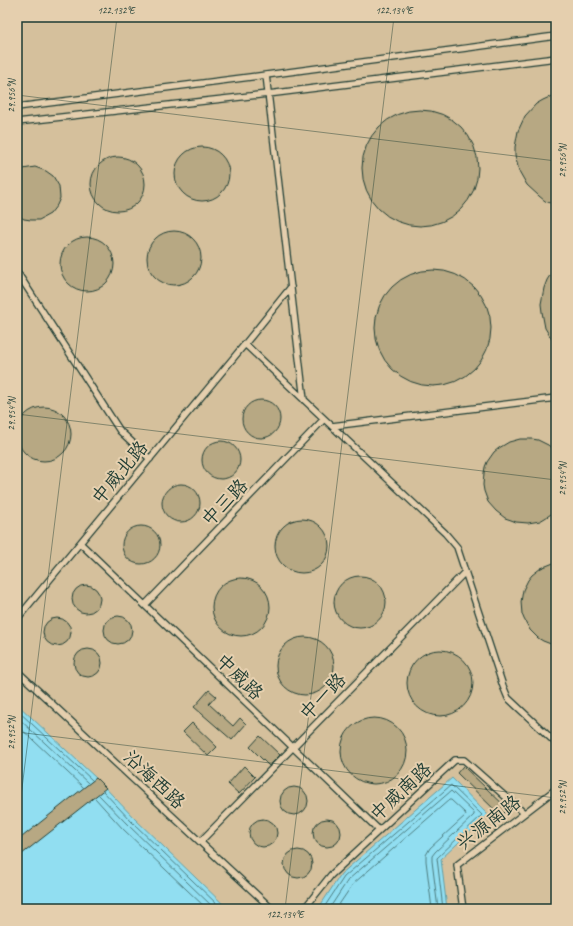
<svg xmlns="http://www.w3.org/2000/svg" width="573" height="926" font-family="Caveat,'LXGW WenKai TC',sans-serif">
  <style>
    .built { fill: #d5c09c }
    .water { fill: #91def1; stroke: #639ea5 }
    .lines { fill: none; stroke-linecap: round; stroke-linejoin: round }
    .shore { stroke: #4d7d80; stroke-width: 1 }
    .building { fill: #b7a883; stroke: #1f3d34 }
    .service-casing { stroke: #1f3d34; stroke-width: 8 }
    .service { stroke: #e5cfae; stroke-width: 5.5 }
    .ticks { fill: none; stroke: #1f3d34; stroke-width: 1; stroke-opacity: 0.45 }
    .labels { text-anchor: middle; stroke-width: 4; stroke-linejoin: round; paint-order: stroke }
    .street-label { font-size: 19px; fill: #1f3d34; stroke: #e5cfae }
    .neatline { fill: none; stroke: #1f3d34; stroke-width: 1.5 }
    .ticks-label { font-size: 10px; text-anchor: middle; fill: #1f3d34 }
  </style>
  <rect width="100%" height="100%" fill="#e7ceaa"/>
  <filter id="ink" filterUnits="userSpaceOnUse"><feTurbulence type="fractalNoise" baseFrequency=".025" numOctaves="2"/><feDisplacementMap in="SourceGraphic" scale="8" xChannelSelector="R" yChannelSelector="G"/><feConvolveMatrix kernelMatrix="1 2 1 2 8 2 1 2 1" color-interpolation-filters="sRGB"/></filter>
  <g filter="url(#ink)">
    <path class="built" d="M17,17H556V909H228L134,818L96,778L17,704Z"/>
    <path class="water" d="M17,704L96,778L134,818L228,909H17Z
      M452,778L488,815L441,859L447,909H318L341,874Z"/>
    <g class="lines">
      <path class="shore" d="M17,710L92,780
        M17,717L88,783
        M17,725L83,787
        M103,791L131,821L222,909
        M99,795L127,824L215,909
        M95,798L123,829L207,909
        M323,909L344,877L451,785L482,815L437,858L443,909
        M329,909L348,880L451,791L474,813V815L435,852L432,856V861L438,909
        M336,909L353,884L449,800H451L465,813L466,815L430,848L426,855V861L432,909"/>
    </g>
    <path class="building" d="M556,94V205L545,201L539,196L527,185L519,171L515,155V147L518,131L525,116L536,104L543,100Z
      M362 168a58 58 0 1 1 116 0a58 58 0 1 1-116 0Z
      M175 174a27 27 0 1 1 54 0a27 27 0 1 1-54 0Z
      M91 184a27 27 0 1 1 54 0a27 27 0 1 1-54 0Z
      M35,167L46,171L53,176L59,186L60,198L57,205L50,214L39,220H31L24,219L17,215V173L23,169Z
      M147 258a27 27 0 1 1 54 0a27 27 0 1 1-54 0Z
      M60 264a27 27 0 1 1 54 0a27 27 0 1 1-54 0Z
      M556,266V346L545,328L542,312L541,304L544,288L547,280Z
      M375 328a58 58 0 1 1 116 0a58 58 0 1 1-116 0Z
      M242 419a19 19 0 1 1 38 0a19 19 0 1 1-38 0Z
      M17 434a27 27 0 1 1 54 0a27 27 0 1 1-54 0Z
      M520,439H532L538,440L548,445L556,451V511L545,518L540,521L528,523L516,522L511,520L505,518L496,511L488,502L484,491L483,485L484,473L485,467L487,462L494,452L499,448L509,442Z
      M202 460a19 19 0 1 1 38 0a19 19 0 1 1-38 0Z
      M162 503a19 19 0 1 1 38 0a19 19 0 1 1-38 0Z
      M275 546a27 27 0 1 1 54 0a27 27 0 1 1-54 0Z
      M122 545a19 19 0 1 1 38 0a19 19 0 1 1-38 0Z
      M556,562V646L543,641L538,638L530,630L524,619L522,614L521,602L523,590L528,580L532,575L541,568Z
      M334 602a26 26 0 1 1 52 0a26 26 0 1 1-52 0Z
      M212 607a29 29 0 1 1 58 0a29 29 0 1 1-58 0Z
      M72 599a14 14 0 1 1 28 0a14 14 0 1 1-28 0Z
      M104 630a14 14 0 1 1 28 0a14 14 0 1 1-28 0Z
      M43 632a14 14 0 1 1 28 0a14 14 0 1 1-28 0Z
      M276 666a29 29 0 1 1 58 0a29 29 0 1 1-58 0Z
      M74 663a14 14 0 1 1 28 0a14 14 0 1 1-28 0Z
      M407 683a33 33 0 1 1 66 0a33 33 0 1 1-66 0Z
      M209,690L216,696L209,704L233,726L240,718L246,724L232,740L194,707Z
      M341 751a33 33 0 1 1 66 0a33 33 0 1 1-66 0Z
      M192,723L217,747L208,756L183,732Z
      M260,736L280,755L269,766L250,747Z
      M244,766L255,777L239,794L228,784Z
      M463,766L508,809L501,816L457,773Z
      M96,778L106,788L17,858V841Z
      M280 801a14 14 0 1 1 28 0a14 14 0 1 1-28 0Z
      M313 833a14 14 0 1 1 28 0a14 14 0 1 1-28 0Z
      M249 833a14 14 0 1 1 28 0a14 14 0 1 1-28 0Z
      M284 864a14 14 0 1 1 28 0a14 14 0 1 1-28 0Z"/>
    <g class="lines">
      <g class="service-casing">
        <path id="service" d="M266,75L304,400
          M17,107L266,75L556,36
          M17,122L268,94L556,58
          M17,272L120,431L150,459
          M245,344L445,533L457,547L503,686L508,698L556,743
          M332,426L556,398
          M80,543L379,830
          M145,605L324,419
          M17,619L245,344L291,287
          M17,671L272,909
          M200,842L465,572
          M304,909L331,875L455,760H464L524,813
          M463,909L457,865L556,789"/>
      </g>
      <use href="#service" class="service"/>
    </g>
  </g>
  <path class="ticks" d="M17,95L556,161M17,414L556,480M17,732L556,798M17,829L117,17M285,909L394,17"/>
  <g class="labels">
    <g class="street-label">
      <text transform="translate(119 472) rotate(-50)" y="7">中威北路</text>
      <text transform="translate(224 502) rotate(-46)" y="7">中三路</text>
      <text transform="translate(240 676) rotate(44)" y="7">中威路</text>
      <text transform="translate(322 696) rotate(-46)" y="7">中一路</text>
      <text transform="translate(155 779) rotate(43)" y="7">沿海西路</text>
      <text transform="translate(400 791) rotate(-43)" y="7">中威南路</text>
      <text transform="translate(488 822) rotate(-38)" y="7">兴源南路</text>
    </g>
  </g>
  <rect width="573" height="926" fill="none" stroke="#e5cfae" stroke-width="44"/>
  <rect x="22" y="22" width="529" height="882" class="neatline"/>
  <g class="ticks-label">
    <text x="116" y="14">122.132°E</text>
    <text x="394" y="14">122.134°E</text>
    <text transform="translate(11 96) rotate(-90)" y="4">29.956°N</text>
    <text transform="translate(562 161) rotate(-90)" y="4">29.956°N</text>
    <text transform="translate(11 414) rotate(-90)" y="4">29.954°N</text>
    <text transform="translate(562 479) rotate(-90)" y="4">29.954°N</text>
    <text transform="translate(11 733) rotate(-90)" y="4">29.952°N</text>
    <text transform="translate(562 798) rotate(-90)" y="4">29.952°N</text>
    <text x="285" y="918">122.134°E</text>
  </g>
</svg>
